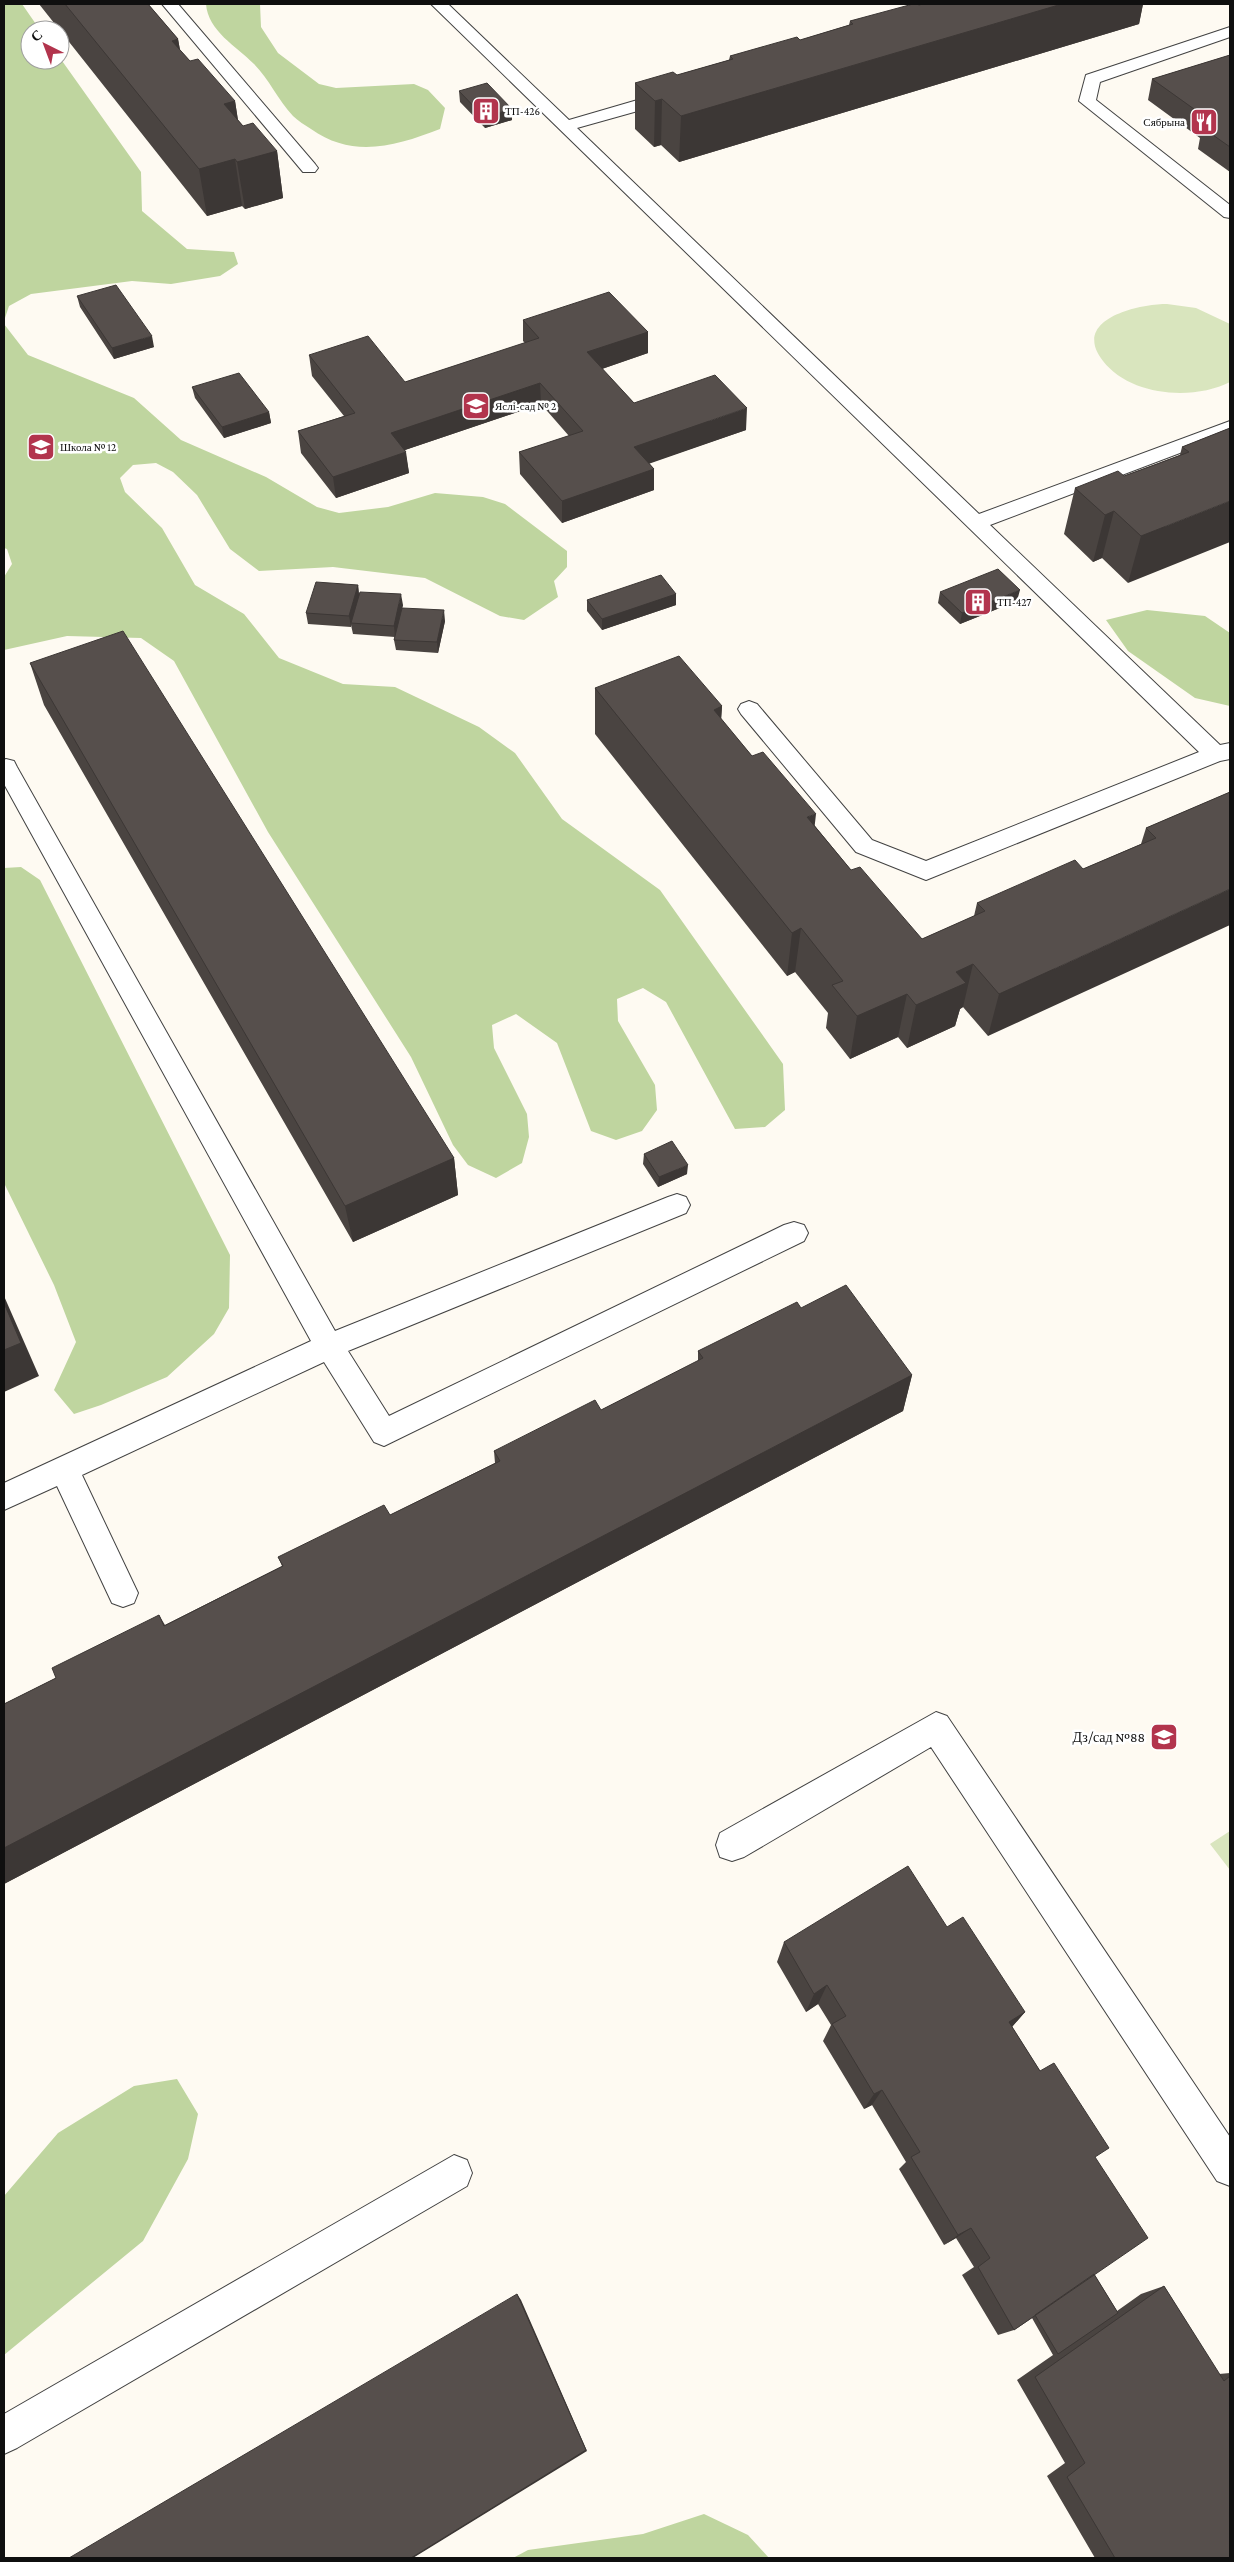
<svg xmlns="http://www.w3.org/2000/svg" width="1234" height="2562" font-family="'Crimson Pro',serif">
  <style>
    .green { fill: #d9e5be }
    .forest { fill: #bfd59f }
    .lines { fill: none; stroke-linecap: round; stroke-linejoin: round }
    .minor-casing { stroke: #424242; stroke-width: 2 }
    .minor { fill: #fff; fill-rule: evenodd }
    .wall { fill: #4a4441 }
    .shaded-wall { fill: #3c3735 }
    .building { fill: #564f4c; stroke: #3c3735 }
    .labels { text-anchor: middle; stroke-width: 5; stroke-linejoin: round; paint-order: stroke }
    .far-poi-label { font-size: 11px; fill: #0f0f0f; stroke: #fff; text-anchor: start }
    .poi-label { font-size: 14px; fill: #0f0f0f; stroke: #fff; text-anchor: end }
  </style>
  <rect width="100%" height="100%" fill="#fefaf2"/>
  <path class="green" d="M1167,304L1196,308L1230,324V382C1193,401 1130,396 1103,361C1070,319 1139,304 1167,304Z
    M1230,1831V1870L1210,1844Z"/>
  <path class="forest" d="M4,4H22L40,30H30V60H60V58L141,172L142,211L187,249L234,252L238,264L220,276L171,284L132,281L31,294L9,306L4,321Z
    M206,4H260L261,27L278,53L319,84L336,88L414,84L428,90L445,108L440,129C396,146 353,159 311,129C305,125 298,121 293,116C278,100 269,79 254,64C236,46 208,31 206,4Z
    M4,324L28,355L134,398L181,440L266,477L317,507L339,513L388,507L435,493L483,497L505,504L567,551V567L554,581L558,597L524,620L500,616L425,578L333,567L259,571L230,549L197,495L173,472L156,463L133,465L120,478L125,492L162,528L195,585L244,614L279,658L343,684L395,687L479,727L515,753L562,819L660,890L783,1064L785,1110L765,1127L735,1129L666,1002L643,988L617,999L618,1021L655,1085L657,1110L642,1131L616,1140L591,1131L557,1043L516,1014L492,1025L494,1048L527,1114L529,1137L522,1163L496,1178L468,1165L453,1145L411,1057L268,832L174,661L141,638L67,636L4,650V577L12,564L7,549L4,548Z
    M1147,610L1205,616L1230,633V706L1195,698L1128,651L1106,620Z
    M21,867L40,880L230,1255L229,1308L214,1334L167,1377L101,1405L74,1414L54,1390L76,1342L54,1285L4,1183V868Z
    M177,2079L198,2114L188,2159L143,2241L4,2355V2196L58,2133L134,2086Z
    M704,2514L748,2535L769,2558H513L528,2550L643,2534Z"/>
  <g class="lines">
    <g class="minor-casing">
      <path id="minor" d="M162,4H178L315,164L318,168L315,172H303Z
        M431,4H448L569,120L665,92H677L679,96L677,100L577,128L979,514L1230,421V434L990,525L1220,745L1230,743V759L1220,761L926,880L856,852L741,714L738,709L741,704L749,701L757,704L872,840L926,861L1199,752Z
        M1230,27V37L1100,82L1096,100L1230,205V218L1224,217L1079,101L1086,75Z
        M6,759L14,761L17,767L335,1331L668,1197L677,1194L686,1197L690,1205L686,1213L348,1351L389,1416L784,1225L794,1222L804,1225L808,1233L804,1241L384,1446L374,1442L324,1362L82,1475L138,1593L134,1603L123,1607L112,1603L57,1486L4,1510V1483L311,1341L4,784V760Z
        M936,1712L947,1716L1230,2137V2186L1217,2181L931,1747L744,1857L732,1861L720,1857L716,1845L720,1833Z
        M454,2155L467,2160L472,2173L467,2186L17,2448L4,2454V2414Z"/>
    </g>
    <use href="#minor" class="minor"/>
  </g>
  <path class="wall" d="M39,4H148L178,39L180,50L190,61L235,101L238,120L243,126L277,151L283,198L245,209L242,206L207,216Z
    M923,4H1143L1139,24L679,162L661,145L654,147L635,129V83L677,75L729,60L730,56L800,40L849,25L850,21Z
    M1230,55V172L1198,149L1200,138L1148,100L1152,79Z
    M459,91L512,120L485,128L460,102Z
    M77,296L154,347L114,359L80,307Z
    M523,320L648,332V353L602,369L634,403L746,430L649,463L654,469V490L562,523L520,474L519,452L569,436L541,404L405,450L409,473L336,498L301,453L298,431L344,416L312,376L309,355L405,382L525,343L523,341Z
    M192,387L269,412L271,423L224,438L195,398Z
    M1230,428L1128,583L1102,558L1093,562L1064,534L1075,488L1124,476L1180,455L1182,447Z
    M358,585L359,594L403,605L402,608L445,621L438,653L396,650L394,640L395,637L353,634L351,625V627L308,624L306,613Z
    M940,592L1017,601L960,624L938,603Z
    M676,594V605L602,630L587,611V600Z
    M30,663L454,1158L458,1195L353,1242L44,705Z
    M595,688L722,706L721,719L752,756L815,826L851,870L922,939L974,916L977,903L1083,869L1141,844L1146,828L1230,792L988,1036L963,1007L960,1009L955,1026L907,1048L898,1037L850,1059L826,1028L828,1013L795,972L787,976L595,734Z
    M644,1154L687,1174L658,1187L643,1164Z
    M801,1308L912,1375L903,1411L4,1884V1704L56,1678L159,1615L165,1625L282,1566L278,1557L390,1515L495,1463L494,1451L601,1410L698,1361V1351Z
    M947,1927L1025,2012L1012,2027L1095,2157L1094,2274L1117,2311L1141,2294L1164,2286L1219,2374L1230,2373V2558H1095L1047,2476L1065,2463L1017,2380L1053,2355L1032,2318L1014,2330L998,2335L962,2275L974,2267L956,2238L944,2245L899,2169L906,2162L872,2105L864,2109L823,2041L831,2025L818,2004L806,2012L777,1962L784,1942Z"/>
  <path class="shaded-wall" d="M1062,4H1143L1139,24L679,162L681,116Z
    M178,39L186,85L172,41Z
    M662,99L661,145L654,147L655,101Z
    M235,101L242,148L224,104Z
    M512,109V120L485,128L484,117Z
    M277,151L283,198L245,209L237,162Z
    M235,159L242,206L207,216L199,169Z
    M648,332V353L587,374V352Z
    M152,336L154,347L114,359L112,348Z
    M540,383L541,404L393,454L391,433Z
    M747,408L746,430L634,469V447Z
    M269,412L271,423L224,438L222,427Z
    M406,452L409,473L336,498L333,477Z
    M654,469V490L562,523V501Z
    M1230,501V542L1128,583L1141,536Z
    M1114,511L1102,558L1093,562L1105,515Z
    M358,585L359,596L351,623V627L349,616Z
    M1020,590L1017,601L960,624L962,613Z
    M401,594L403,605L395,637L394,626Z
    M676,594V605L602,630V619Z
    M444,610L445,621L438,653L437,642Z
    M722,706L719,752L714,710Z
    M816,814L811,858L807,817Z
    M1230,889V925L988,1036L999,994Z
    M801,928L795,972L787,976L792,933Z
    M973,964L963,1007L960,1009L955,1026L907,1048L916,1005L956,972Z
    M907,994L898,1037L850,1059L857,1016Z
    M454,1158L458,1195L353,1242L345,1206Z
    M688,1165L687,1174L658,1187L659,1177Z
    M4,1296L39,1376L4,1392Z
    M912,1375L903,1411L4,1884V1848Z
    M827,1985L818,2004L806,2012L814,1994Z
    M1025,2012L1009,2030V2022Z
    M882,2090L872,2105L864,2109L874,2094Z
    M971,2228L956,2238L944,2245L958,2235Z
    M517,2294L521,2300L587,2451L413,2558H411Z"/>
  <path class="building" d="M65,4H148L178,39L172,41L190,61L198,59L235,101L224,104L243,126L253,123L277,151L237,162L235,159L199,169Z
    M913,4H917L919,5L923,4H1062L681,116L662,99L655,101L635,83L673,72L677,75L733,59L730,56L797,37L800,40L853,24L850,21Z
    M1230,55V147L1203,128L1215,124L1152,79Z
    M487,83L512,109L484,117L459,91Z
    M116,285L152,336L112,348L77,296Z
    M609,292L648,332L587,352L634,403L715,375L747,408L634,447L654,469L562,501L519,452L583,431L540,383L391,433L406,452L333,477L298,431L355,413L309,355L368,336L405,382L539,338L523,320Z
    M239,373L269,412L222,427L192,387Z
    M1230,428V501L1141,536L1114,511L1105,515L1075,488L1118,471L1124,476L1157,464L1189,452L1182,447Z
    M998,569L1020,590L962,613L940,592Z
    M661,575L676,594L602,619L587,600Z
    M316,582L358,585L349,616L306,613Z
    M360,592L401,594L394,626L351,623Z
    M402,608L444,610L437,642L394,640Z
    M123,631L454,1158L345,1206L30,663Z
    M679,656L722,706L714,710L752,756L763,752L816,814L807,817L851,870L860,867L922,939L985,911L977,903L1075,860L1083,869L1156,838L1146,828L1230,792V889L999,994L973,964L956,972L966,983L916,1005L907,994L857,1016L832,985L843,981L801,928L792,933L595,688Z
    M672,1141L688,1165L659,1177L644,1154Z
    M846,1285L912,1375L4,1848V1704L56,1678L52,1668L159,1615L164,1626L283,1566L278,1557L384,1505L390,1515L500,1461L494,1451L595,1400L601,1410L703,1358L698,1351L797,1302L801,1308Z
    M4,1303L21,1343L4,1350Z
    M908,1866L947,1927L963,1917L1025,2012L1009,2022L1040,2071L1054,2063L1109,2148L1095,2157L1148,2238L1014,2330L978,2267L990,2258L971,2228L958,2235L911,2157L920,2152L882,2090L874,2094L832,2024L846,2016L827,1985L814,1994L784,1942Z
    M1094,2274L1118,2313L1058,2354L1035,2315Z
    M1164,2286L1224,2381L1230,2376V2558H1115L1067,2477L1085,2463L1035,2377Z
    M517,2294L586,2450L411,2558H69Z"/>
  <defs>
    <g id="building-square" transform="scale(1.4375)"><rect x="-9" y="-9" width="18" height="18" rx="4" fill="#b2344d" stroke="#fff"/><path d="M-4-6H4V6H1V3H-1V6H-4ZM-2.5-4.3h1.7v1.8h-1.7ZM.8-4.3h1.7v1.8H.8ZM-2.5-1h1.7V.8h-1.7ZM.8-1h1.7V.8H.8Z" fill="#fff"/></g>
    <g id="restaurant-square" transform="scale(1.4375)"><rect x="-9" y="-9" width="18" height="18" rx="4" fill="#b2344d" stroke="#fff"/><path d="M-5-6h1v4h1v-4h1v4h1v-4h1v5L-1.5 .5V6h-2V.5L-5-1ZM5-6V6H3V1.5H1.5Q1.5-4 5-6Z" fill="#fff"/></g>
    <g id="school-square" transform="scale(1.4375)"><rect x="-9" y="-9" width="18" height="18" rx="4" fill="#b2344d" stroke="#fff"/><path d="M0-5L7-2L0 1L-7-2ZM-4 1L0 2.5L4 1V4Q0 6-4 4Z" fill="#fff"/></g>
  </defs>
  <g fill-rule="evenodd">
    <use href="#building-square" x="486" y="111"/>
    <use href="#restaurant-square" x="1204" y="122"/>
    <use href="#school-square" x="476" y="406"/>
    <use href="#school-square" x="41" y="447"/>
    <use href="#building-square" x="978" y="602"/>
    <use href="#school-square" x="1164" y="1737"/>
  </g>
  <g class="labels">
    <g class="far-poi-label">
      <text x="505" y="115">ТП-426</text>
      <text x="1185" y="126" text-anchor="end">Сябрына</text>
      <text x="495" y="410">Яслі-сад № 2</text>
      <text x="60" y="451">Школа № 12</text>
      <text x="997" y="606">ТП-427</text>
    </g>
    <g class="poi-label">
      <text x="1145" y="1742">Дз/сад №88</text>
    </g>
  </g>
  <rect width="1234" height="2562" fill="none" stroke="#0f0f0f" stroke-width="10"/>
  <g transform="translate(45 45) rotate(318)"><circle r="24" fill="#ffffff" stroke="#9f9f9f"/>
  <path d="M0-4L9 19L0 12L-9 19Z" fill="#b2344d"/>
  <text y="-8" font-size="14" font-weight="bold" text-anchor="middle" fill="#0f0f0f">С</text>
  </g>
</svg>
